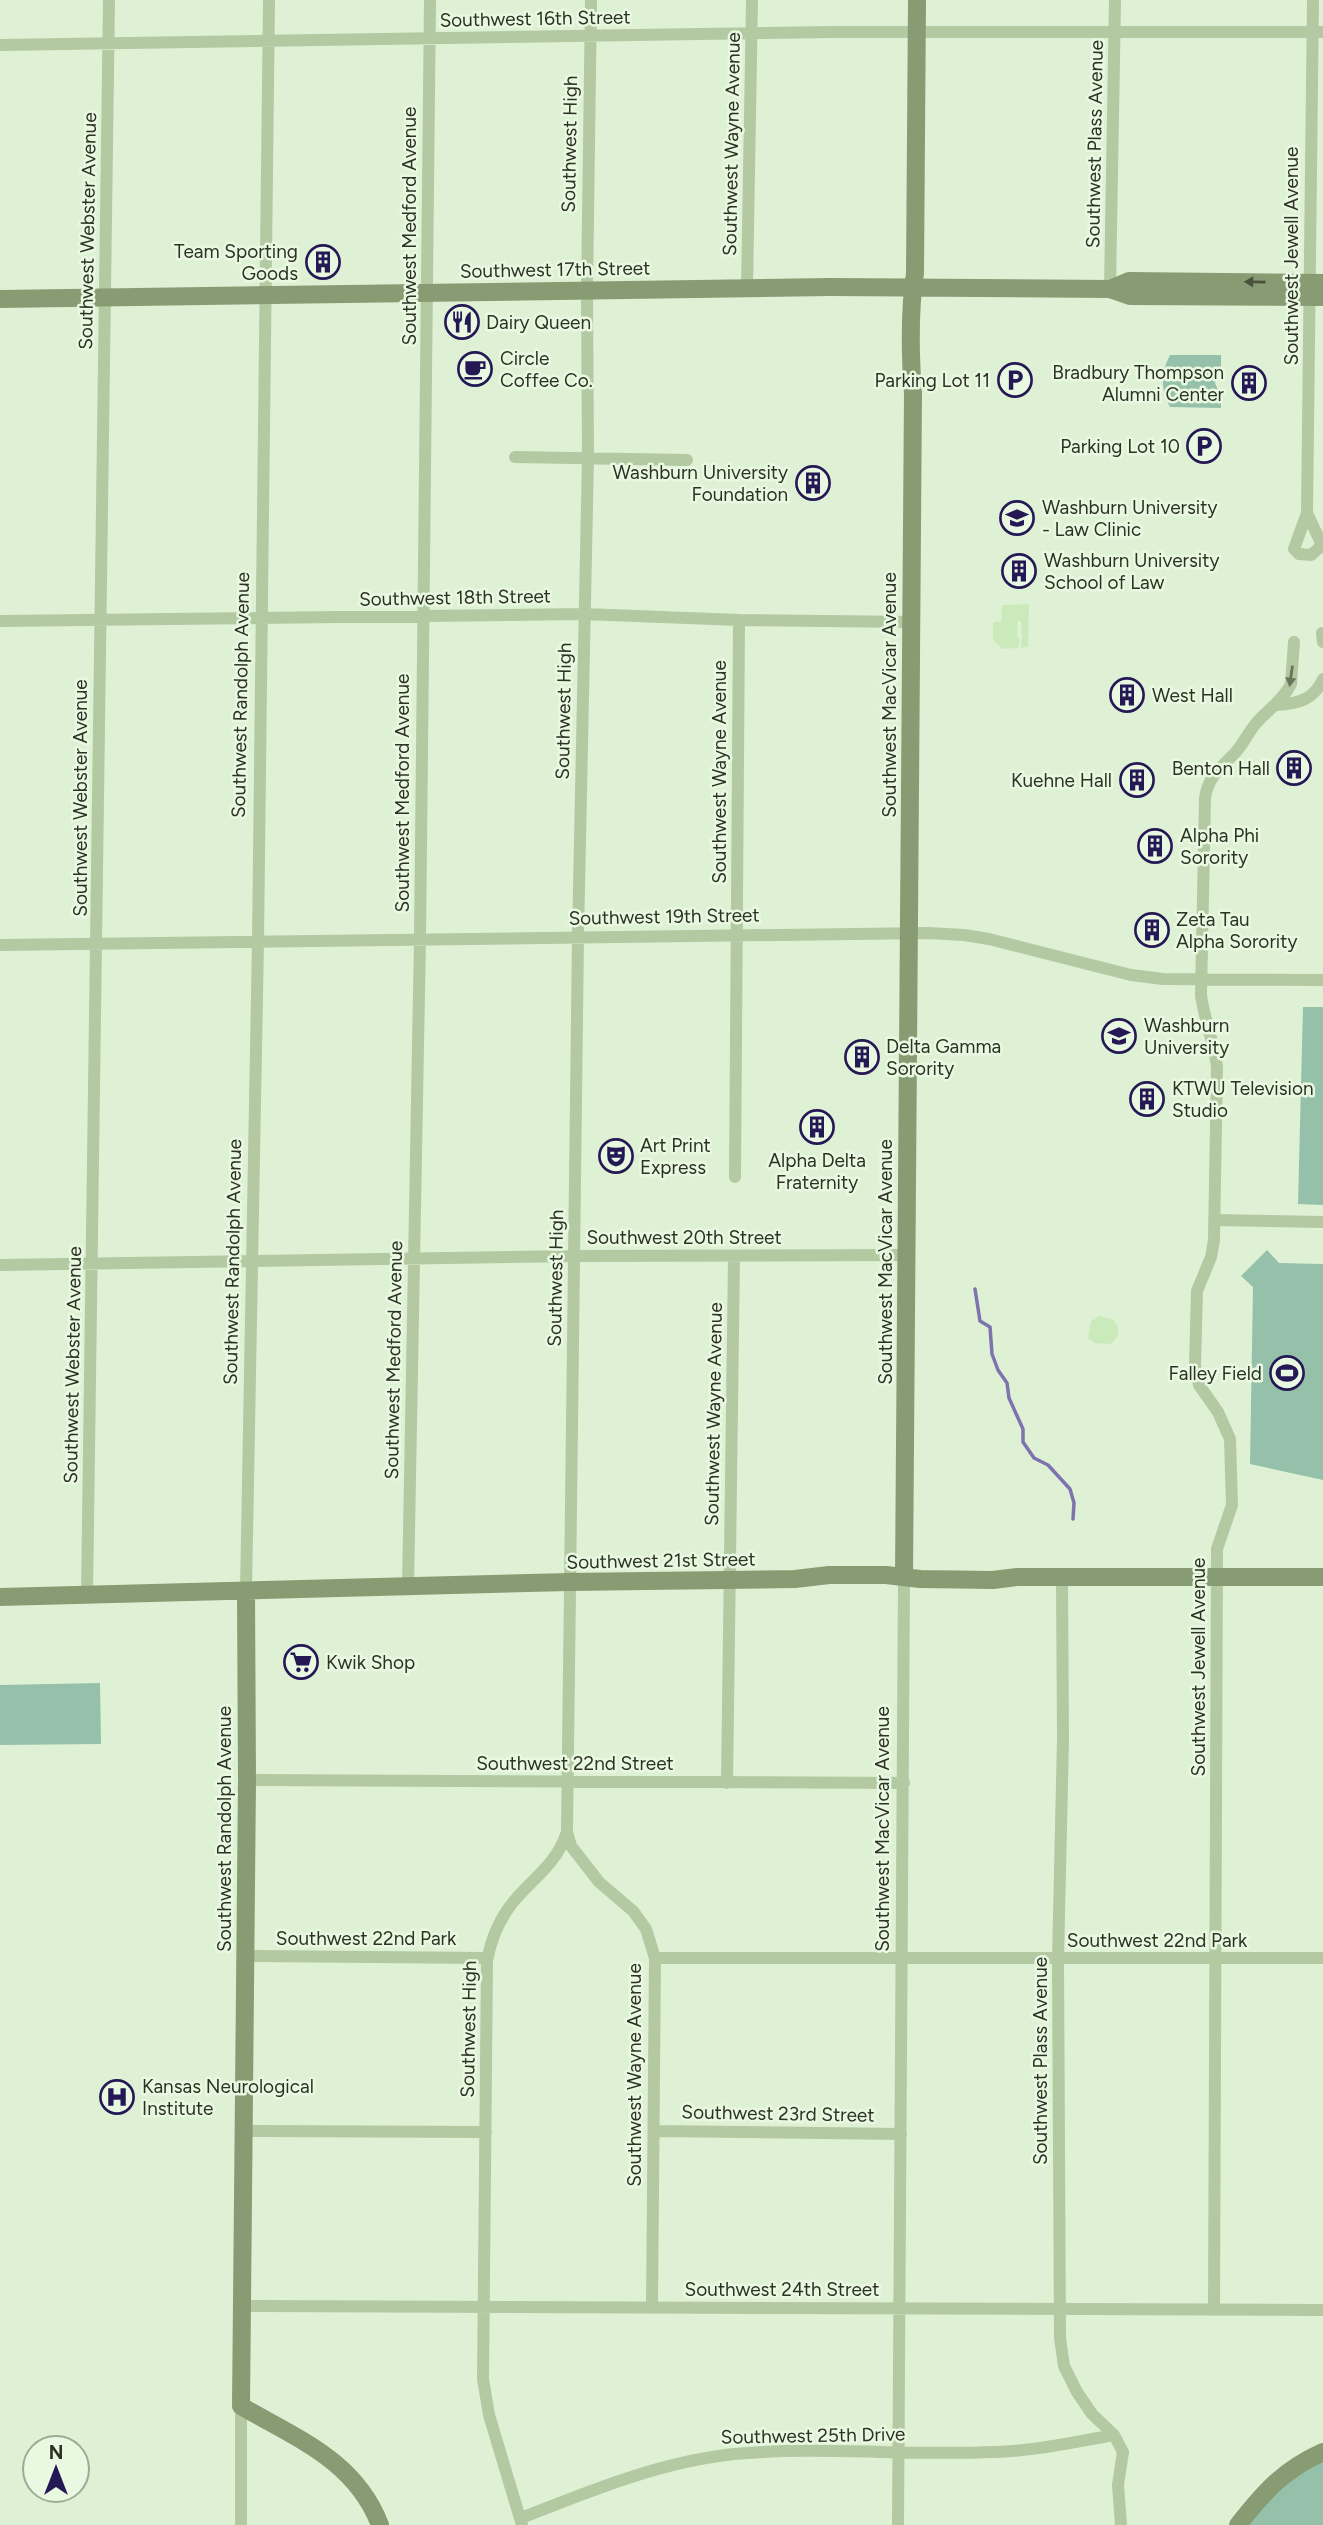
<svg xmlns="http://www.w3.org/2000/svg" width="1323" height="2525" font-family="Figtree,sans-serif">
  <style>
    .green { fill: #95c0a9 }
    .plaza { fill: #caeabb }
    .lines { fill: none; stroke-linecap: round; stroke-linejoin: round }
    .stream { stroke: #7d73af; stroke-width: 3.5 }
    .street { stroke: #b2c9a1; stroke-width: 12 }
    .secondary { stroke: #889c73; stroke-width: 18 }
    .oneway { fill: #48523c }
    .oneway2 { fill: #68765c }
    .labels { text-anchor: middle; stroke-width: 5; stroke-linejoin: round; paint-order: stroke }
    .street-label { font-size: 19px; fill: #2c3324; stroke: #e9f9e1 }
    .poi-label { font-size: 19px; fill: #2c3324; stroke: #e9f9e1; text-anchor: start }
  </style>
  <rect width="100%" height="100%" fill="#dff1d5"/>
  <path class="green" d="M1170,355H1221V367L1215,383L1221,397V408L1170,407C1160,389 1161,372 1170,355Z
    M1303,1007H1323V1205L1298,1204Z
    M1267,1250L1279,1263L1323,1264V1480L1250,1464L1253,1287L1241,1276Z
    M100,1683L101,1744L0,1745V1685Z
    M1323,2461V2525H1248L1283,2484Z"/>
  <path class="plaza" d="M1029,604L1028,647L1021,648L1022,636L1021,621H1018L1017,636L1020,639L1018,648L1001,649L1000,646L993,640V622H1001L1002,605Z
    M1100,1316L1114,1320L1118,1327V1336L1111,1344L1095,1343L1088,1338L1091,1321Z"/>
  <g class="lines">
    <path class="stream" d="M975,1289L980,1321L990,1327L992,1354L998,1370L1007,1383L1009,1398L1023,1429V1442L1034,1458L1048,1465L1070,1489L1074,1503L1073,1519"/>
    <path class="street" d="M0,45L833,32H1323
      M747,289L752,0
      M1110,289L1115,0
      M515,457L687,460
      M1307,513L1321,543L1319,548L1311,555L1299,554L1294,549L1307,513L1313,0
      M0,621L584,614L739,620L911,622
      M1322,633L1323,642
      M1276,705C1297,704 1314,700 1323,679
      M0,945L928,933L964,935L989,939L1131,975L1163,979L1323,980
      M735,1177L739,620
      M1215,1220L1323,1222
      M0,1265L574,1256L906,1255
      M1062,1577L1063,1739L1058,1959L1060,2338L1064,2366L1077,2392L1092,2414L1114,2435L1123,2452L1118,2485L1121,2525
      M408,1586L420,939L430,0
      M246,1591L258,941L269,0
      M87,1596L109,0
      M247,1780L904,1783
      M727,1783L734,1257
      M567,1832L571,1846L599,1882L633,1911L646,1929L655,1958L652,2308
      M244,1956L487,1958
      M655,1958H1323
      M243,2131L486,2132
      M654,2131L901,2134
      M242,2306L1323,2310
      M1214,2310L1217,1549L1232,1505L1230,1439L1218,1412L1199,1385L1195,1365L1197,1291L1211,1257L1214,1240L1217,1067C1214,1042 1204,1019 1201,995L1205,798C1208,777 1221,767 1235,753C1244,743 1249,731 1258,721C1269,709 1283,700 1291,684L1294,642
      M521,2518C590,2491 659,2462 734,2454C820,2446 907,2456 994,2452C1034,2451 1074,2442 1114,2435
      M241,2525V2406
      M522,2525L489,2415L483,2379L487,1961C491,1939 500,1918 514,1901C535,1876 556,1865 567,1832L578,936L588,458L587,290L591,0
      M898,2525L904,1577"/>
    <path class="secondary" d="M1110,289L1129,281L1323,283
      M0,299L830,287L1110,289L1130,296L1323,297
      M904,1577L913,394C910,353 909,313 915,273L917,0
      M246,1591L247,1780L241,2406C297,2439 355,2460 380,2525
      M0,1597L569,1582L795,1579L829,1575H886L920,1579L993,1580L1017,1577H1323
      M1238,2525C1264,2492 1283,2470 1323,2452"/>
  </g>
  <defs><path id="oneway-solid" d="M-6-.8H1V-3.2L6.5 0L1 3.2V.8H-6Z" transform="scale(1.75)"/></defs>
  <use class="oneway" href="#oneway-solid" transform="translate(1255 282) rotate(-179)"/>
  <use class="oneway2" href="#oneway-solid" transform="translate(1291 676) rotate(98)"/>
  <defs>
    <g id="building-ring" transform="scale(1.75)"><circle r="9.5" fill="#e9f9e1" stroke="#251955" stroke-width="1.5"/><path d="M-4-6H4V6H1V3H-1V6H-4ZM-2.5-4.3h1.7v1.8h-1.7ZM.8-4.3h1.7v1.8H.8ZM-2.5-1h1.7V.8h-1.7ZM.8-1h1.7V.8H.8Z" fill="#251955"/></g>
    <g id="restaurant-ring" transform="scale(1.75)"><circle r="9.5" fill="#e9f9e1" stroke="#251955" stroke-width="1.5"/><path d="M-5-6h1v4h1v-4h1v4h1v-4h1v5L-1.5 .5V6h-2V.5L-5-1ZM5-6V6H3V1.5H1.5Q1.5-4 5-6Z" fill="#251955"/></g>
    <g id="cafe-ring" transform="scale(1.75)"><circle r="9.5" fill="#e9f9e1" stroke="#251955" stroke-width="1.5"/><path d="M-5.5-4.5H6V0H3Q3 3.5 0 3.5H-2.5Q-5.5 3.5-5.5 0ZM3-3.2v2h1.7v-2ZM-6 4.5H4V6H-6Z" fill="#251955"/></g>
    <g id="parking-ring" transform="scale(1.75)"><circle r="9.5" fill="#e9f9e1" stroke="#251955" stroke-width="1.5"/><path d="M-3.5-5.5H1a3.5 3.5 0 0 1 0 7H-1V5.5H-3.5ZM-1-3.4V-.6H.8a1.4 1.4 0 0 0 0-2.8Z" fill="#251955"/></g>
    <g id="school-ring" transform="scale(1.75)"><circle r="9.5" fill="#e9f9e1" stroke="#251955" stroke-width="1.5"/><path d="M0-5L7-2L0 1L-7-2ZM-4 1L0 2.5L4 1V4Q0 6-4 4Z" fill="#251955"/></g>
    <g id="university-ring" transform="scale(1.75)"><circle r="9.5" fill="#e9f9e1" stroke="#251955" stroke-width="1.5"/><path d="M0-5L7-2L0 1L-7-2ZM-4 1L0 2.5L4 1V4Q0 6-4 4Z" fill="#251955"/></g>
    <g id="theatre-ring" transform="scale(1.75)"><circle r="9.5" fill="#e9f9e1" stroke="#251955" stroke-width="1.5"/><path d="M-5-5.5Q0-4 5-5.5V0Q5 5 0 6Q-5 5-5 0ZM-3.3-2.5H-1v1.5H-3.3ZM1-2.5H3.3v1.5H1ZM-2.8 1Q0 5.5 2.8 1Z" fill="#251955"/></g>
    <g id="stadium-ring" transform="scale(1.75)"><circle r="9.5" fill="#e9f9e1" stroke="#251955" stroke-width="1.5"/><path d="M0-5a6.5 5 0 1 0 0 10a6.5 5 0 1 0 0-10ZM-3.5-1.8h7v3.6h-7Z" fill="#251955"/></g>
    <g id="supermarket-ring" transform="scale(1.75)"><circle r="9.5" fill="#e9f9e1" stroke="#251955" stroke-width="1.5"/><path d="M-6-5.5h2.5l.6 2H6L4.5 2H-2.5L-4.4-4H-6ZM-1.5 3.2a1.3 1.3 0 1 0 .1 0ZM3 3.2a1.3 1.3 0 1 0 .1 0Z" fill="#251955"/></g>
    <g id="hospital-ring" transform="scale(1.75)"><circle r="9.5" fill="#e9f9e1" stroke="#251955" stroke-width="1.5"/><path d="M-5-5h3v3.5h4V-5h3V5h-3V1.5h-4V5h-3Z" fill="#251955"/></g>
  </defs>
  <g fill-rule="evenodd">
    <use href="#building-ring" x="323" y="262"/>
    <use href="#restaurant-ring" x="462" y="322"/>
    <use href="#cafe-ring" x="475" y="369"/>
    <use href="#parking-ring" x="1015" y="380"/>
    <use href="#building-ring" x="1249" y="383"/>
    <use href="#parking-ring" x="1204" y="446"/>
    <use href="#building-ring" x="813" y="483"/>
    <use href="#school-ring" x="1017" y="518"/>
    <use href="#building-ring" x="1019" y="571"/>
    <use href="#building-ring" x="1127" y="695"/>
    <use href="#building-ring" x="1294" y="768"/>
    <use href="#building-ring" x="1137" y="780"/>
    <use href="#building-ring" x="1155" y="846"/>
    <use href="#building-ring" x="1152" y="930"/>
    <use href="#university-ring" x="1119" y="1036"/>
    <use href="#building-ring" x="862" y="1057"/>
    <use href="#building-ring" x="1147" y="1099"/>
    <use href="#building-ring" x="817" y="1127"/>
    <use href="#theatre-ring" x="616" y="1156"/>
    <use href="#stadium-ring" x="1287" y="1373"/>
    <use href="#supermarket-ring" x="301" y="1662"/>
    <use href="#hospital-ring" x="117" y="2097"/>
  </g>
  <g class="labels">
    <g class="street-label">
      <text transform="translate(535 18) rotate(-1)" y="7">Southwest 16th Street</text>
      <text transform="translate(569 144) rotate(-89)" y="7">Southwest High</text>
      <text transform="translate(731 144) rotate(-89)" y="7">Southwest Wayne Avenue</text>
      <text transform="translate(1094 144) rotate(-89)" y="7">Southwest Plass Avenue</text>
      <text transform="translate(409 226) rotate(-90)" y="7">Southwest Medford Avenue</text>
      <text transform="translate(87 231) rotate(-89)" y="7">Southwest Webster Avenue</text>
      <text transform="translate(1291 256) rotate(-90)" y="7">Southwest Jewell Avenue</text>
      <text transform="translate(555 269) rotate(-1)" y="7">Southwest 17th Street</text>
      <text transform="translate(455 597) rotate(-1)" y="7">Southwest 18th Street</text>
      <text transform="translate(240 695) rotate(-89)" y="7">Southwest Randolph Avenue</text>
      <text transform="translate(889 695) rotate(-90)" y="7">Southwest MacVicar Avenue</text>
      <text transform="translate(563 711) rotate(-89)" y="7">Southwest High</text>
      <text transform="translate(719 772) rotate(-90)" y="7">Southwest Wayne Avenue</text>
      <text transform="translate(402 793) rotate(-90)" y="7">Southwest Medford Avenue</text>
      <text transform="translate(80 798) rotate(-90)" y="7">Southwest Webster Avenue</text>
      <text transform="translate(664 916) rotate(-1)" y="7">Southwest 19th Street</text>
      <text x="684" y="1244">Southwest 20th Street</text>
      <text transform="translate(232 1262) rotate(-89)" y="7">Southwest Randolph Avenue</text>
      <text transform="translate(885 1262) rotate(-90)" y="7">Southwest MacVicar Avenue</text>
      <text transform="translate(555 1278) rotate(-89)" y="7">Southwest High</text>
      <text transform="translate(393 1360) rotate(-89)" y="7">Southwest Medford Avenue</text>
      <text transform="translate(72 1365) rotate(-89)" y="7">Southwest Webster Avenue</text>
      <text transform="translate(713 1414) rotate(-89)" y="7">Southwest Wayne Avenue</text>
      <text transform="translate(661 1560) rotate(-1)" y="7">Southwest 21st Street</text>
      <text transform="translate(1198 1667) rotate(-90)" y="7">Southwest Jewell Avenue</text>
      <text x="575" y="1770">Southwest 22nd Street</text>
      <text transform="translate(224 1829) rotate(-90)" y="7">Southwest Randolph Avenue</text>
      <text transform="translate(882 1829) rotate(-90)" y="7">Southwest MacVicar Avenue</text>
      <text x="366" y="1945">Southwest 22nd Park</text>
      <text x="1157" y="1947">Southwest 22nd Park</text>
      <text transform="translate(468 2029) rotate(-89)" y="7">Southwest High</text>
      <text transform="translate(1040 2061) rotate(-90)" y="7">Southwest Plass Avenue</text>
      <text transform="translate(634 2075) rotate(-90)" y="7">Southwest Wayne Avenue</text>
      <text transform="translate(778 2113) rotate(1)" y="7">Southwest 23rd Street</text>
      <text x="782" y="2296">Southwest 24th Street</text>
      <text transform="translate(813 2435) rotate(-1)" y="7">Southwest 25th Drive</text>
    </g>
    <g class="poi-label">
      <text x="298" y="258" text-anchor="end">Team Sporting<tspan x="298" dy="22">Goods</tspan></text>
      <text x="486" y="329">Dairy Queen</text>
      <text x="500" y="365">Circle<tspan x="500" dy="22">Coffee Co.</tspan></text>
      <text x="1224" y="379" text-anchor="end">Bradbury Thompson<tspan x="1224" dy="22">Alumni Center</tspan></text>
      <text x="990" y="387" text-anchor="end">Parking Lot 11</text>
      <text x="1180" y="453" text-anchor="end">Parking Lot 10</text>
      <text x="788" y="479" text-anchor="end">Washburn University<tspan x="788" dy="22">Foundation</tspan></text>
      <text x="1042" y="514">Washburn University<tspan x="1042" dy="22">- Law Clinic</tspan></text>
      <text x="1044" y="567">Washburn University<tspan x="1044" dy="22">School of Law</tspan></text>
      <text x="1152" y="702">West Hall</text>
      <text x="1270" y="775" text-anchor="end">Benton Hall</text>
      <text x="1112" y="787" text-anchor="end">Kuehne Hall</text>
      <text x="1180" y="842">Alpha Phi<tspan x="1180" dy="22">Sorority</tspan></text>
      <text x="1176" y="926">Zeta Tau<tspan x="1176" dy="22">Alpha Sorority</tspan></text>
      <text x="1144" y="1032">Washburn<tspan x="1144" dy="22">University</tspan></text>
      <text x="886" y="1053">Delta Gamma<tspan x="886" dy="22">Sorority</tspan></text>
      <text x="1172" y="1095">KTWU Television<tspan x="1172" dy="22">Studio</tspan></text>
      <text x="640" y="1152">Art Print<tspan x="640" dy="22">Express</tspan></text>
      <text x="817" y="1167" text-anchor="middle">Alpha Delta<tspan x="817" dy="22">Fraternity</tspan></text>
      <text x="1262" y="1380" text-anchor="end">Falley Field</text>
      <text x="326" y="1669">Kwik Shop</text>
      <text x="142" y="2093">Kansas Neurological<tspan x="142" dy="22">Institute</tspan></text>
    </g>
  </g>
  <g transform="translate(56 2469)"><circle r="33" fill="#e9f9e1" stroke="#9daa95" stroke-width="2"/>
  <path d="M0-5L12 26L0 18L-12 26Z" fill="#251955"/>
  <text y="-10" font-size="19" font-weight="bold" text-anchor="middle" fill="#2c3324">N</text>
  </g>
</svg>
